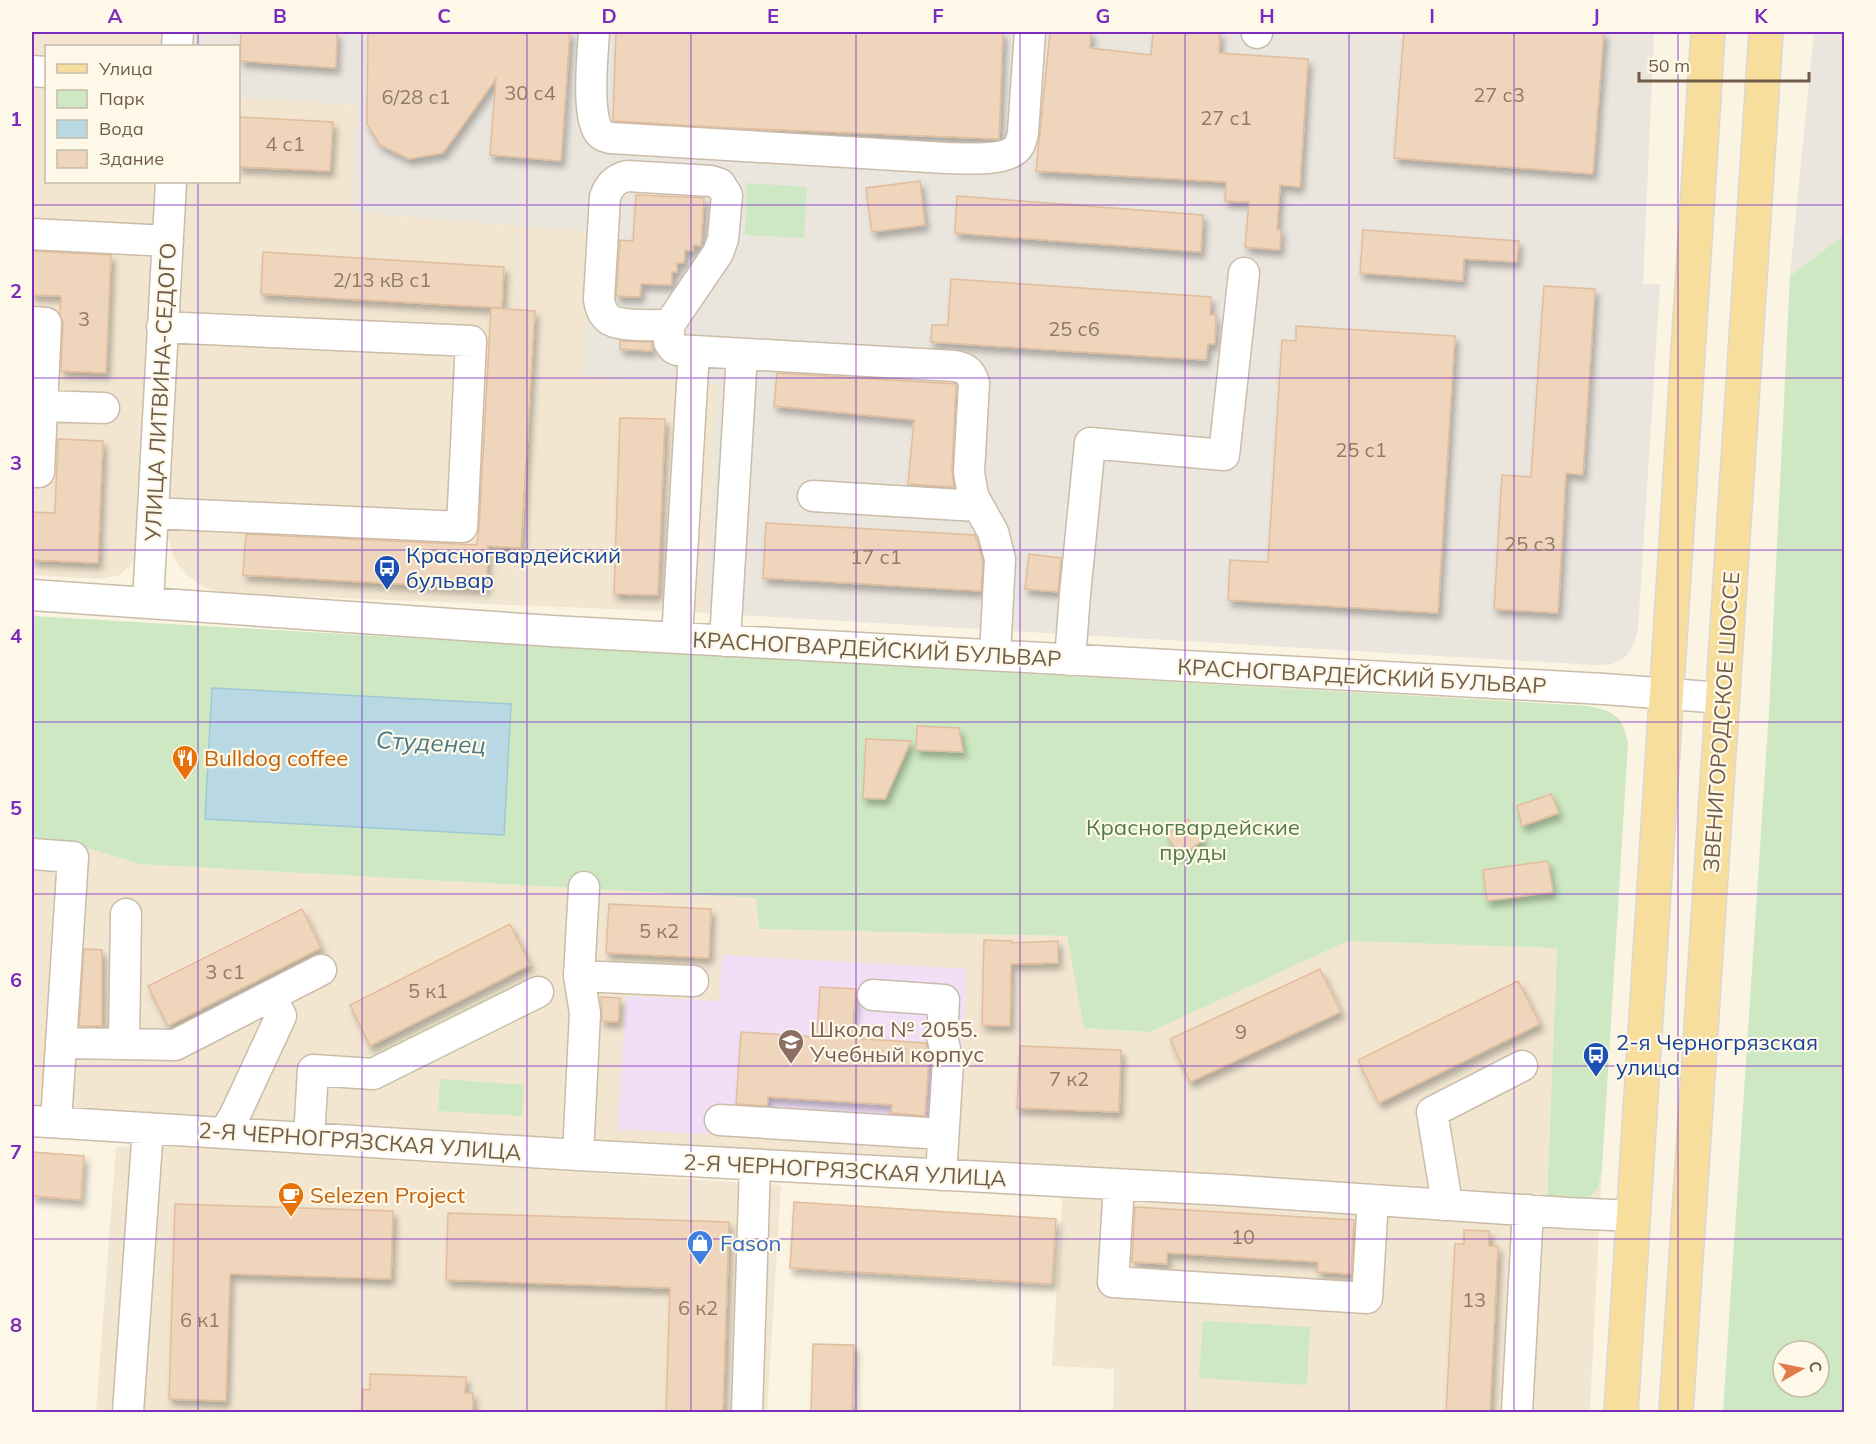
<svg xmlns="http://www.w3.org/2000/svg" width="1876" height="1444" font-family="Mulish,sans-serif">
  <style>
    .residential { fill: #f2e6d1 }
    .industrial { fill: #eae5dd }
    .education { fill: #f1dff7 }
    .green { fill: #cde8c2; fill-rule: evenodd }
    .water { fill: #b8d9e3; stroke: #9fc7d5; stroke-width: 1.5 }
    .building { fill: #efd5bb; stroke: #e1bd9c; stroke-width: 1.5; filter: url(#shadow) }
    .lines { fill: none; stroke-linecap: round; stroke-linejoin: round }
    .minor-casing { stroke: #cbbca9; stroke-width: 33 }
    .major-casing { stroke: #ddd8d4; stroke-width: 36 }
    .minor { stroke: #fff; stroke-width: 30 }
    .major { stroke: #f7de9d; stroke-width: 33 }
    .grid { fill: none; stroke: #7b2cbf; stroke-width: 1.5; stroke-opacity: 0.55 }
    .labels { text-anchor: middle; stroke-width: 4.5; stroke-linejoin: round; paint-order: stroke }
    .number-label { font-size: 20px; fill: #907a66 }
    .street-label { font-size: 22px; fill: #715c4a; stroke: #fef8e8 }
    .transit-label { font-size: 22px; fill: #164399; stroke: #fef8e8; text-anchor: start }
    .food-label { font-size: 22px; fill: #c56008; stroke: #fef8e8; text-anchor: start }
    .park-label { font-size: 22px; fill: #517c45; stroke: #fef8e8 }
    .education-label { font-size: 22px; fill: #785e54; stroke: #fef8e8; text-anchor: start }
    .shop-label { font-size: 22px; fill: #366cbe; stroke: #fef8e8; text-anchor: start }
    .water-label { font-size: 24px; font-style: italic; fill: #48798a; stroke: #fef8e8 }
    .neatline { fill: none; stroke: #7b2cbf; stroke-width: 2 }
    .grid-label { font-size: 20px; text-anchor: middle; font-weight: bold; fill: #7b2cbf }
  </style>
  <defs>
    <filter id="shadow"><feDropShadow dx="3.5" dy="6" stdDeviation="3" flood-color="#0004"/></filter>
  </defs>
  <rect width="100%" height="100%" fill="#fbf4e2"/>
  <path class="residential" d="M32,32H165L164,46H46V182H158L138,551L130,566L118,576L101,579L32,575Z
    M239,97L358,105L350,212L592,232L708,383L718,384L705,613L225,593L205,588L187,575L174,558L168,538L167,515L183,182H238Z
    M32,842L78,845L140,864L756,898L759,929L1067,936L1085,1028L1150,1032L1348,941L1557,948L1547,1202L1598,1188L1602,1169L1590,1412H1113L1114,1369L1052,1366L1064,1170L32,1107Z
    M164,1145L781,1185L767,1412H96L116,1147Z"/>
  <path class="industrial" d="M191,32H1654L1643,284H1660L1638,629L1634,644L1626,656L1612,664L1596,665L705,613L718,384L584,376L592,232L350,212L357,105L239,97L238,46H190Z
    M1814,32H1844V235L1790,276Z"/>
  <path class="education" d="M722,955L967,969L956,1149L618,1129L626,996L719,1001Z"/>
  <path class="green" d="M747,183L807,187L804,238L745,235Z
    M1844,235V1412H1723L1769,711L1790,276ZM1783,1351H1819V1387H1783Z
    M32,616L1589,706C1615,712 1623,716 1628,744L1602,1169L1598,1188L1588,1199L1547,1202L1557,948L1348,941L1150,1032L1084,1028L1067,936L759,929L756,898L140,864L78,845L32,842Z
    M440,1079L524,1085L522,1116L438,1111Z
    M1203,1321L1310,1327L1307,1385L1199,1378Z"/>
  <path class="water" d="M212,688L511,704L504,835L205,819Z"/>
  <path class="building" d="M241,32H337L336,68L240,61Z
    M368,32H570L561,161L490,155L496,79L443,153L409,159L380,145L367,124Z
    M616,32H1003L999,139L731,128L613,121Z
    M1050,32H1091L1090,48L1151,55L1153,32H1220L1219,53L1308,59L1300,187L1280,185L1277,230H1281L1280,250L1245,247L1249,202L1225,201L1226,182L1036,171Z
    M1404,32H1604L1593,174L1394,158Z
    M238,117L333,122L330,171L238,167Z
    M920,181L925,225L872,232L866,188Z
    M636,195L704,198L701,246L694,245L693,251L685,250L684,263H677V272H672V285L641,284L640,297L616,296L620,240L633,241Z
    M957,196L1203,215L1201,252L955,233Z
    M1363,230L1519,241L1517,262L1464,259L1463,281L1360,273Z
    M32,251L111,255L106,373L61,371L63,324L60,314L61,296L32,295Z
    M263,252L504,267L502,308L261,294Z
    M951,279L1211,297L1210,315H1216L1215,344H1208L1206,360L931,342L932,325H948Z
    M1544,286L1595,289L1583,475L1566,473L1558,613L1494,609L1502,475L1531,477Z
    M491,308L535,311L521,548L488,546L486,589L243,575L246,534L477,545L479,528Z
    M1296,326L1455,336L1438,613L1228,600L1230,560L1268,562L1282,340L1296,341Z
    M620,341L652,342V351L620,349Z
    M777,373L956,384L952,471L954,487L908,484L914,420L774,406Z
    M620,418L665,419L658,595L614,594Z
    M58,439L103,441L98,563L32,560V512L55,513Z
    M766,523L975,535L983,561L981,591L763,578Z
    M1029,554L1061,558L1058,592L1025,589Z
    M917,726L959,728L963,752L916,750Z
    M866,739L911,741L885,799L863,798Z
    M1551,794L1559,813L1522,826L1517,806Z
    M1188,819L1204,839L1182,856L1166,836Z
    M1548,861L1553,892L1487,901L1483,870Z
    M609,904L711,909L709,958L606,953Z
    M302,909L321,948L168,1026L148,986Z
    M510,924L530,965L370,1046L350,1005Z
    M984,940L1012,941V943L1058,941V963L1011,964L1010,1026L982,1025Z
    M84,949L102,950V1026H79Z
    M1320,969L1341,1012L1190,1082L1170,1039Z
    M1518,981L1540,1024L1379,1103L1358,1060Z
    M820,987L856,989L852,1038L926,1043L929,1057L925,1116L891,1113L892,1105L768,1097L767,1106L736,1104L741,1032L817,1037Z
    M601,997L620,998L618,1022L602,1021Z
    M1020,1046L1121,1050L1119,1112L1017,1108Z
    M32,1152L84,1156L81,1200L32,1196Z
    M794,1202L1056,1219L1052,1284L790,1268Z
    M175,1204L393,1211L391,1279L230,1274L226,1401L169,1399Z
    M1135,1207L1354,1220L1351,1274L1317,1272L1318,1262L1167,1253V1264L1132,1262Z
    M448,1213L729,1222L723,1413H666L670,1288L446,1280Z
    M1464,1230L1489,1231V1246H1498L1490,1413H1446L1455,1244H1464Z
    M813,1344L854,1345L852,1413H811Z
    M370,1374L466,1377L465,1393H473V1413H362L363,1389L370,1390Z"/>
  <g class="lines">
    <g class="minor-casing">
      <path id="minor" d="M594,32C593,51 585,125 602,135C604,137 608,137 611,138L946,158C964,158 1007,162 1018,147C1021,143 1022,138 1023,133L1030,32
        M1257,33V32
        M177,46L178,32
        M32,71L46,72
        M32,234L168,241
        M32,322L46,323L39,472H32
        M669,325C654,325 623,327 610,320C603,315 600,308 599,299L605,197C609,185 615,179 627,176L711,181L720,184L727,195L723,239L718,253L669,325V342L673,348L677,350L955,366C966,368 971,372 974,383L969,472L973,496L993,532L1000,559L995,655
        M42,406L104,408
        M813,496L977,506
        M153,513L462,527L471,341L162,327
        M32,595L552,631L1604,689L1722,698
        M148,602L171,182
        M677,638L694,351
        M725,641L742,354
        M1070,660L1075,594L1090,443L1224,455L1244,273
        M32,854L73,857L56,1122
        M579,976L693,981
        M873,995L944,1000L942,1036L948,1062L941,1175
        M61,1043L124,1044L126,914
        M124,1044L175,1045L321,970
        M720,1120L943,1134
        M32,1121L578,1155L1226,1190L1567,1213L1634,1216
        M224,1133L235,1115L281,1016L271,996
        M309,1138L313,1070L373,1074L538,992
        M578,1155L585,1013L579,976L584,887
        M1119,1185L1113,1282L1367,1298L1373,1200
        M1444,1205L1445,1191L1432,1112L1522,1066
        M128,1412L148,1128
        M747,1412L755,1165
        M1517,1412L1528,1210"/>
    </g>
    <g class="major-casing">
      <path id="major" d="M1621,1412C1651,952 1679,492 1708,32
        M1676,1412L1766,32"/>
    </g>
    <use href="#minor" class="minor"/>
    <use href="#major" class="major"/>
  </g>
  <path class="grid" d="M198,32V46M362,32V1412M527,32V1412M691,32V1412M856,32V1412M1020,32V1412M1185,32V1412M1349,32V1412M1514,32V1412M1678,32V1412M198,182V1412M32,205H1844M32,378H1844M32,550H1844M32,722H1844M32,894H1844M32,1066H1844M32,1239H1844"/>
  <defs>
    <g id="bus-pin" transform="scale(1.35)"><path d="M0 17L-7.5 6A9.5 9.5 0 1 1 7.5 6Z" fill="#1a4fb4" stroke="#fef8e8"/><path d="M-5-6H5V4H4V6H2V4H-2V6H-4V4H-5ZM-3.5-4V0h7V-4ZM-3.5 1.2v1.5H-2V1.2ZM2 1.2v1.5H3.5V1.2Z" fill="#fff"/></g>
    <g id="restaurant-pin" transform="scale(1.35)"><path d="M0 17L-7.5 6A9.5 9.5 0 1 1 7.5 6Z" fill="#e8710a" stroke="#fef8e8"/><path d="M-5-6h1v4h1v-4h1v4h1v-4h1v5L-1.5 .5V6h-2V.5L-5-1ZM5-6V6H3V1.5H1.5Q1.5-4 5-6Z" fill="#fff"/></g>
    <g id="school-pin" transform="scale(1.35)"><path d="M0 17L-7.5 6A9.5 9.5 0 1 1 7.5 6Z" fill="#8d6e63" stroke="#fef8e8"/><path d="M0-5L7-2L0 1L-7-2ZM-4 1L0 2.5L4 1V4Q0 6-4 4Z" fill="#fff"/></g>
    <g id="cafe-pin" transform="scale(1.35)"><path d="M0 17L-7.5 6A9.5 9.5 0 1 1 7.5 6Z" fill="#e8710a" stroke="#fef8e8"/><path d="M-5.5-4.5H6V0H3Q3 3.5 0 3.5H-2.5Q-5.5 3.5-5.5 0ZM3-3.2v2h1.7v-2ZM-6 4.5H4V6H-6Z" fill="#fff"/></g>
    <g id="shop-pin" transform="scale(1.35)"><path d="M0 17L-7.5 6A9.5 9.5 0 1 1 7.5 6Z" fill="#3f7fe0" stroke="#fef8e8"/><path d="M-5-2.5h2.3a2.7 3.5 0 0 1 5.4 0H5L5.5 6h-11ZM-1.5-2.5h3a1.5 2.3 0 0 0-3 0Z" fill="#fff"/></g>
  </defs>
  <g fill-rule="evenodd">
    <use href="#bus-pin" x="387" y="568"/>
    <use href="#restaurant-pin" x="185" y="758"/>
    <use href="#school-pin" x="791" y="1042"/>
    <use href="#bus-pin" x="1596" y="1055"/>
    <use href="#cafe-pin" x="291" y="1195"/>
    <use href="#shop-pin" x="700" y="1243"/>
  </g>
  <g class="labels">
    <g class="number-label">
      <text x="530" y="100">30 с4</text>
      <text x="1499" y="102">27 с3</text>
      <text x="416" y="104">6/28 с1</text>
      <text x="1226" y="125">27 с1</text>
      <text x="285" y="151">4 с1</text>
      <text x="382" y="287">2/13 кВ с1</text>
      <text x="84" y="326">3</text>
      <text x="1074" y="336">25 с6</text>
      <text x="1361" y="457">25 с1</text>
      <text x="1530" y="551">25 с3</text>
      <text x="876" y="564">17 с1</text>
      <text x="659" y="938">5 к2</text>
      <text x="225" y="979">3 с1</text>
      <text x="428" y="998">5 к1</text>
      <text x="1241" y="1039">9</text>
      <text x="1069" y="1086">7 к2</text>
      <text x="1243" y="1244">10</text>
      <text x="1474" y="1307">13</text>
      <text x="698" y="1315">6 к2</text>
      <text x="200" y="1327">6 к1</text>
    </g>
    <g class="street-label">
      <text transform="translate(160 392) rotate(-87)" y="8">УЛИЦА ЛИТВИНА-СЕДОГО</text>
      <text transform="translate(877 649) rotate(3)" y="8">КРАСНОГВАРДЕЙСКИЙ БУЛЬВАР</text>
      <text transform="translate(1362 676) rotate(3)" y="8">КРАСНОГВАРДЕЙСКИЙ БУЛЬВАР</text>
      <text transform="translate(1721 722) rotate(-86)" y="8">ЗВЕНИГОРОДСКОЕ ШОССЕ</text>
      <text transform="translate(360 1141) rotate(4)" y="8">2-Я ЧЕРНОГРЯЗСКАЯ УЛИЦА</text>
      <text transform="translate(845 1170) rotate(3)" y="8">2-Я ЧЕРНОГРЯЗСКАЯ УЛИЦА</text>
    </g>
    <g class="transit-label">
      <text x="406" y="563">Красногвардейский<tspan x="406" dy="25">бульвар</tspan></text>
      <text x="1616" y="1050">2-я Черногрязская<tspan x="1616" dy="25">улица</tspan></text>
    </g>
    <g class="food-label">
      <text x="204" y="766">Bulldog coffee</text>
      <text x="310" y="1203">Selezen Project</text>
    </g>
    <g class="park-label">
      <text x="1193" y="835">Красногвардейские<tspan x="1193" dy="25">пруды</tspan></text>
    </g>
    <g class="education-label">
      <text x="810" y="1037">Школа № 2055.<tspan x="810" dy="25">Учебный корпус</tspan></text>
    </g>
    <g class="shop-label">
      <text x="720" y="1251">Fason</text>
    </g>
    <g class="water-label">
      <text transform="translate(431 743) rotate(3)" y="8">Студенец</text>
    </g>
  </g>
  <rect width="1876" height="1444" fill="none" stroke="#fef8e8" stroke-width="66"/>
  <rect x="45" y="45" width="195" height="138" fill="#fef8e8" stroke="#c6baa9" stroke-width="1.5"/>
  <rect x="57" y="64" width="30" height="9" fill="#f7de9d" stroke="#c6baa9" stroke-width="1.5"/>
  <text x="99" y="75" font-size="18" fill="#715c4a">Улица</text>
  <rect x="57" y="90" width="30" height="18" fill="#cde8c2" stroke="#c6baa9" stroke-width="1.5"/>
  <text x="99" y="105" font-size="18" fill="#715c4a">Парк</text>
  <rect x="57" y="120" width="30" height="18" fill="#b8d9e3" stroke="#c6baa9" stroke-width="1.5"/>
  <text x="99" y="135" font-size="18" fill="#715c4a">Вода</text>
  <rect x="57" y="150" width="30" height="18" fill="#efd5bb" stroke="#c6baa9" stroke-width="1.5"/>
  <text x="99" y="165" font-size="18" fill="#715c4a">Здание</text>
  <g transform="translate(1801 1369) rotate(81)"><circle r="28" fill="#fef8e8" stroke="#c6baa9" stroke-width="1.5"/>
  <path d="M0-4.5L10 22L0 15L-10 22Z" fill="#e07b4c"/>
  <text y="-9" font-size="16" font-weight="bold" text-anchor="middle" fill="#715c4a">С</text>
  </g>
  <path d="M1639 72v9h170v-9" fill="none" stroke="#715c4a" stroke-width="3"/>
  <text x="1648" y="72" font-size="18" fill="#715c4a" stroke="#fef8e8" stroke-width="4.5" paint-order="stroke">50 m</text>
  <rect x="33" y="33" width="1810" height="1378" class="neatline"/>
  <g class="grid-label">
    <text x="115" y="23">A</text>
    <text x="280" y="23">B</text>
    <text x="444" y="23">C</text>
    <text x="609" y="23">D</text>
    <text x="773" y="23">E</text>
    <text x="938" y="23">F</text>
    <text x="1103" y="23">G</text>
    <text x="1267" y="23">H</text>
    <text x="1432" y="23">I</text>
    <text x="1596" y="23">J</text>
    <text x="1761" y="23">K</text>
    <text x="16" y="126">1</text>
    <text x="16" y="298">2</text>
    <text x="16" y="470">3</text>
    <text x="16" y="643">4</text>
    <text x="16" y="815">5</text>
    <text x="16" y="987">6</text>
    <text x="16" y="1159">7</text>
    <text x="16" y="1332">8</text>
  </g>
</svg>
